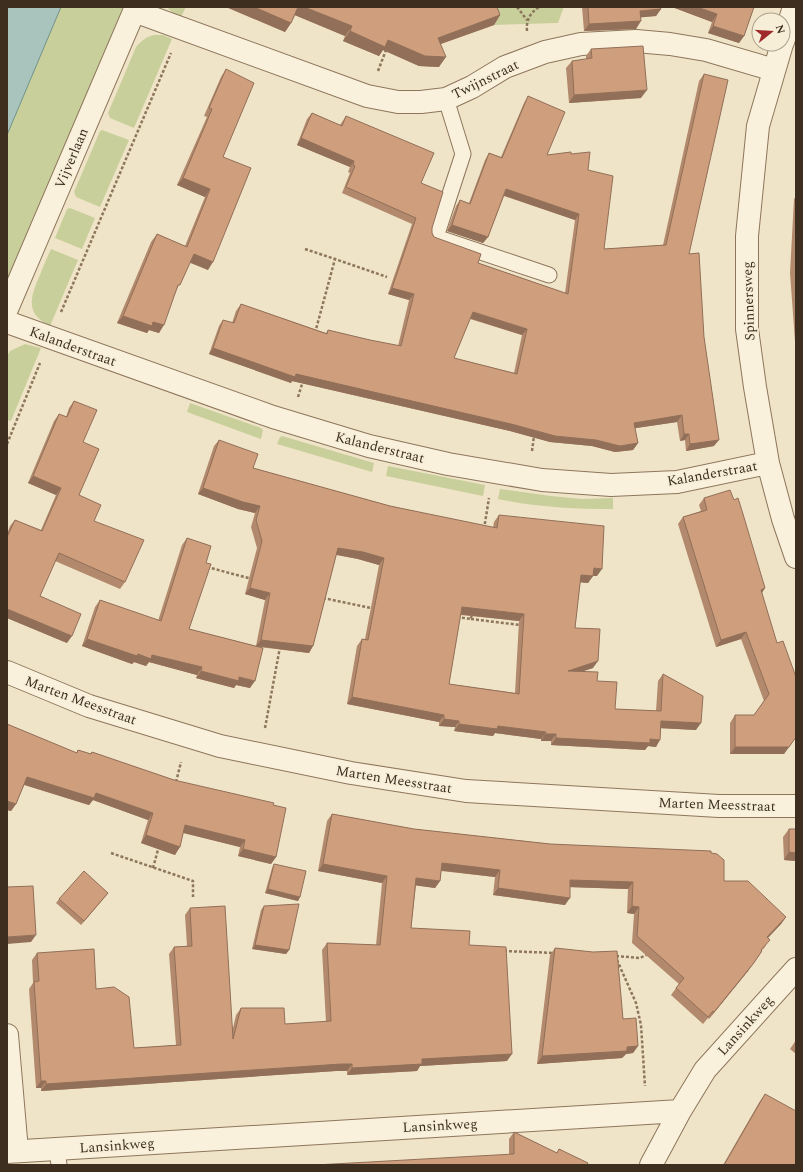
<svg xmlns="http://www.w3.org/2000/svg" width="803" height="1172" font-family="Spectral,serif">
  <style>
    .green { fill: #c9cf9b }
    .water { fill: #a9c4bc; stroke: #6f938a }
    .lines { fill: none; stroke-linecap: round; stroke-linejoin: round }
    .lane-casing { stroke: #8d765c; stroke-width: 17 }
    .street-casing { stroke: #8d765c; stroke-width: 24 }
    .path { stroke: #8d765c; stroke-width: 2.5; stroke-dasharray: 3 2; stroke-linecap: butt }
    .lane { stroke: #faf1dc; stroke-width: 15 }
    .street { stroke: #faf1dc; stroke-width: 22 }
    .wall { fill: #b2896c; fill-rule: evenodd }
    .shaded-wall { fill: #916f58 }
    .building { fill: #cf9f7d; stroke: #916f58; fill-rule: evenodd }
    .labels { text-anchor: middle; stroke-width: 3.5; stroke-linejoin: round; paint-order: stroke }
    .street-label { font-size: 14px; fill: #3d2e20; stroke: #f7eed8 }
  </style>
  <rect width="100%" height="100%" fill="#f0e4c8"/>
  <path class="green" d="M61,7H123L7,283V135Z
    M167,7H186L181,17L174,14Z
    M488,7H564L558,23L494,25Z
    M154,35H163L172,39L134,128L110,118L108,113L136,47C142,40 146,37 154,35Z
    M102,130L129,140L100,207L76,197L74,192L100,131Z
    M70,208L95,218L82,249L55,238L67,209Z
    M51,249L78,260L50,326C25,314 30,297 40,275C43,266 47,258 51,249Z
    M25,344L41,348L11,421L7,420V356L10,351Z
    M190,403L261,428L263,430L261,439L187,412Z
    M282,436L374,463L372,472L277,444L280,437Z
    M388,466L485,485L483,496L386,476Z
    M500,489L551,496L582,499L613,498V509C574,509 536,507 498,499Z"/>
  <path class="water" d="M7,7H61L7,135Z"/>
  <g class="lines">
    <g class="lane-casing">
      <path id="lane" d="M446,99L463,154L436,237L549,275
        M57,1149L59,1165"/>
    </g>
    <g class="street-casing">
      <path id="street" d="M134,11L367,96L398,102H421L446,99L472,87L505,67L545,52L581,44L636,41L670,44L706,50L774,70
        M783,42L794,7
        M782,44L758,126L747,236V329L755,387L768,463L783,519L796,557
        M7,309L136,7
        M7,322L273,417L369,446L448,464L542,480L611,485L677,482L768,463
        M7,672L89,706L220,746L351,773L466,791L719,806H796
        M7,1035L17,1151
        M7,1152L680,1111
        M651,1165L680,1111L705,1070L796,969"/>
    </g>
    <path class="path" d="M517,7L527,20
      M527,31C526,20 530,13 539,7
      M378,71L386,50
      M305,249L335,259
      M61,312L171,53
      M315,333L335,259L387,277
      M298,397L303,381
      M7,444L40,363
      M532,451L534,436
      M484,529L489,498
      M207,567L252,579
      M323,598L371,608
      M457,617L471,619L472,613
      M471,619L520,625
      M265,728L280,647
      M176,782L181,762
      M111,853L193,881V897
      M153,868L159,846
      M504,951L555,953
      M616,956L640,958L648,954
      M617,960L636,1003L641,1025L645,1086"/>
    <use href="#lane" class="lane"/>
    <use href="#street" class="street"/>
  </g>
  <path class="wall" d="M226,7H497L500,15L494,25L441,44L439,67L419,66L383,50L379,56L343,41L345,36L295,15L291,23L285,32Z
    M582,7H660L661,9L656,16L641,17L636,29L584,31Z
    M672,7H754L744,36L739,43L708,33L712,22Z
    M591,49L641,98L569,103L566,68L572,61L586,59V56Z
    M226,69L223,157L208,270L190,262L176,291L159,333L149,330L147,333L117,323L151,242L157,234L185,246L205,197L177,185L207,117L204,116L221,77Z
    M704,74L689,254L704,337L714,446L686,451L685,440L680,441L677,422L635,428L638,443L633,450L615,452L592,446L550,442L510,431L292,381L291,383L209,354L219,326L223,320L232,323L236,311L241,304L326,333L328,330L370,340L398,346L409,300L388,294L412,224L342,193L350,173L348,172L350,167L297,145L307,119L312,113L340,125L346,116L421,183L432,228V233L434,237L478,263L565,293L575,220L504,196L488,237L483,243L447,231L456,206L460,200L469,203L485,160L489,153L501,157L524,103L528,96L547,155L571,154L588,170L604,249L663,245L699,81ZM470,319L522,335L514,373L454,358Z
    M796,196V355L790,273L794,199Z
    M74,401L83,442L79,495L94,521L125,582L120,589L55,561L40,596L67,643L7,618V534L10,526L15,520L41,530L56,495L28,483L54,421L59,414L66,417L69,408Z
    M219,440L253,468L390,506L493,528L494,522L499,515L597,576H593L588,583L580,582L575,628L593,668L583,671L597,681L615,709L656,711L658,681L663,674L696,730L661,728L656,747L648,746L645,750L551,745V741H541V739L495,733L493,736L454,731L455,727L439,726V722L347,704L357,646L362,639H365L379,565L358,559L336,555L313,646L309,653L259,647L250,688L236,685L234,688L196,678L197,675L149,662L146,666L134,662L132,664L82,646L95,607L100,600L158,621L182,545L187,538L206,563L189,629L256,646L265,600L245,594L257,548L251,527L255,513L238,509L198,494L214,446ZM460,615L519,621L515,693L449,684Z
    M704,498L734,500L765,588L762,593L796,737L784,754H730V723L735,715H754L764,701L741,639L716,647L678,524L683,517L701,511L699,505Z
    M7,724L76,753L78,750L90,754L92,752L174,780L273,805L276,857L271,864L238,856L240,847L183,833L175,855L141,843L148,820L93,800L89,805L24,785L16,804L11,811L7,810Z
    M332,814L414,829L550,844L711,853L724,881L786,917L781,924L768,938L765,947L761,951L748,971L709,1019L708,1018L703,1024L671,995L679,984L632,943L634,914L627,913L628,889L570,887L565,905L493,895L495,877L441,871L440,881L435,888L416,885L411,928L469,945L507,1061L420,1066L417,1071L347,1075V1071H336L41,1091V1088H36L29,989L33,983L32,960L37,953L96,989L134,1048L176,1045L169,954L174,947L187,946L185,915L190,908L233,1028L236,1015L241,1008L285,1024L326,1022L322,950L327,943L376,945L382,883L318,871L327,821Z
    M789,829H796V861L784,860L783,837Z
    M274,864L300,897L298,901L265,893L272,868Z
    M108,893L81,925L56,903L59,899Z
    M264,906L289,950L286,954L252,949L261,910Z
    M555,948L623,1019L638,1046L633,1053L626,1054L622,1058L537,1064L550,955Z
    M796,1040V1054L790,1049Z
    M765,1094L796,1165H723L760,1101Z
    M514,1132L557,1153L559,1149L587,1165L509,1154V1139Z"/>
  <path class="shaded-wall" d="M226,7H254L291,23L285,32Z
    M297,7H304L352,26L345,36L292,14Z
    M672,7H697L717,14L712,22Z
    M661,9L656,16L635,18L640,11Z
    M500,15L494,25L432,47L438,38Z
    M641,21L636,29L584,31L589,24Z
    M713,26L744,36L739,43L708,33Z
    M350,31L388,40L446,57L439,67L419,66L383,50L379,56L343,41Z
    M647,90L641,98L569,103L574,95Z
    M301,138L354,161L350,167L297,145Z
    M183,178L210,189L205,197L177,185Z
    M506,189L579,214L575,220L502,195Z
    M452,225L488,237L483,243L447,231Z
    M194,254L213,262L208,270L188,262Z
    M392,288L414,294L409,300L388,294Z
    M473,312L527,329L522,335L469,318Z
    M123,316L153,322L164,325L159,333L149,330L147,333L117,323Z
    M213,348L638,443L633,450L615,452L592,446L550,442L510,431L292,381L291,383L209,354Z
    M682,415L677,422L630,429L634,423Z
    M684,434H689L685,440L680,441Z
    M719,440L714,446L686,451L690,444Z
    M33,476L61,488L56,495L28,483Z
    M203,488L260,506L255,513L238,509L198,494Z
    M338,548L363,552L384,558L379,565L358,559L333,554Z
    M594,568L602,569L597,576H593L588,583L576,582L581,575Z
    M250,588L270,593L265,600L245,594Z
    M765,588L760,595L761,590Z
    M462,607L524,614L519,621L457,614Z
    M7,609L72,636L67,643L7,618Z
    M746,632L741,639L716,647L721,640Z
    M87,639L138,654L152,655L202,667L197,675L149,662L146,666L134,662L132,664L82,646Z
    M261,640L313,646L309,653L256,646Z
    M598,661L593,668L563,678L568,671Z
    M201,671L239,677L255,681L250,688L236,685L234,688L196,678Z
    M352,697L444,715L439,722L347,704Z
    M444,719L459,721L455,727L439,726Z
    M661,721L701,723L696,730L657,728Z
    M459,724L498,726L546,732L541,739L495,733L493,736L454,731Z
    M545,734H556L551,741H541Z
    M556,738L650,739L660,740L656,747L648,746L645,750L551,745Z
    M735,747H789L784,754H730Z
    M27,777L96,793L153,813L148,820L93,800L89,805L22,784Z
    M7,801L16,804L11,811L7,810Z
    M185,825L245,840L240,847L180,832Z
    M146,835L180,847L175,855L141,843Z
    M243,849L276,857L271,864L238,856Z
    M789,852L796,853V861L784,860Z
    M442,863L500,870L495,877L437,870Z
    M323,864L387,876L382,883L318,871Z
    M416,878L440,881L435,888L412,885Z
    M570,880L633,882L628,889L566,887Z
    M498,888L570,898L565,905L493,895Z
    M268,889L300,897L298,901L265,893Z
    M108,893L105,897L81,925L84,921Z
    M632,906L639,907L634,914L627,913Z
    M786,917L781,924L762,944L767,937Z
    M36,935L31,942L7,944V937Z
    M255,945L289,950L286,954L252,949Z
    M762,951L748,971L709,1019L714,1012Z
    M638,1046L633,1053L626,1054L622,1058L537,1064L542,1056Z
    M512,1054L507,1061L420,1066L417,1071L347,1075L352,1068L422,1059Z
    M341,1064H352L347,1071H336L41,1091L46,1084Z
    M41,1081H46L41,1088H36Z"/>
  <path class="building" d="M254,7H298L291,23Z
    M304,7H497L500,15L438,38L446,57L425,56L388,40L385,47L350,31L352,26Z
    M588,7H660L661,9L640,11L641,21L589,24Z
    M697,7H754L744,36L713,26L717,14Z
    M643,46L647,90L574,95L572,61L592,58L591,49Z
    M226,69L254,83L223,157L251,168L213,262L194,254L180,285H178L164,325L153,322L152,326L123,316L157,234L187,247L210,189L183,178L212,109L209,108Z
    M704,74L728,80L689,254L699,253L704,337L719,440L690,444L689,434H684L682,415L634,423L638,443L620,446L596,440L555,436L515,425L296,374L295,377L213,348L223,320L234,323L241,304L327,334L328,330L370,340L401,346L414,294L392,288L416,218L346,187L355,166L353,165L354,161L301,138L312,113L342,126L346,116L434,153L421,183L443,192L432,228V233L434,237L481,254L478,263L568,294L579,214L506,189L488,237L452,225L460,200L470,204L489,153L502,158L528,96L565,112L547,155L571,152V154L590,152L588,170L613,176L604,249L666,245ZM473,312L527,329L517,374L454,358Z
    M74,401L97,410L83,442L99,449L79,495L101,505L94,521L144,540L125,582L59,553L40,596L81,614L72,636L7,609V537L15,520L42,531L61,488L33,476L59,414L67,417Z
    M219,440L258,454L253,468L390,506L497,528L499,515L604,526L602,569L594,568L593,576L581,575L575,628L600,629L598,661L568,671L598,672L597,681L617,682L615,709L661,711L663,674L703,696L701,723L661,721L660,740L650,739V743L556,738V734H545L546,732L498,726L497,729L459,724V721L444,719V715L352,697L362,639L368,640L384,558L363,552L338,548L313,646L261,640L270,593L250,588L262,541L256,520L260,506L243,502L203,488ZM462,607L524,614L519,694L449,684Z
    M730,490L734,500L738,498L743,514L765,588L761,590L777,643L783,641L796,677V737L789,747H735V715H754L769,694L746,632L721,640L683,517L707,510L704,498Z
    M187,538L211,546L206,563L211,564L189,629L263,648L255,681L239,677V681L201,671L202,667L152,655L151,659L138,654L137,656L87,639L100,600L161,621Z
    M7,724L77,753L78,750L91,754L92,752L174,780L274,803L273,805L286,808L276,857L243,849L245,840L185,825L180,847L146,835L153,813L96,793L94,798L27,777L16,804L7,801Z
    M332,814L414,829L550,844L711,851V853L717,854L724,860V881H748L786,917L767,937L770,940L761,950L762,951L753,964L714,1012L713,1011L708,1017L676,988L684,978L637,936L639,907L632,906L633,882L570,880V898L498,888L500,870L442,863L440,881L416,878L411,928L470,931L469,945L506,947L512,1054L422,1059V1064L352,1068V1064H341L46,1084V1081H41L34,982L39,981L37,953L94,949L96,989L114,987L129,997L134,1048L181,1045L174,947L192,946L190,908L225,906L233,1039L241,1008H284L285,1024L331,1021L327,943L380,945L387,876L323,864Z
    M789,829H796V853L789,852Z
    M274,864L306,871L300,897L268,889Z
    M84,871L108,893L84,921L59,899Z
    M33,886L36,935L7,937V887Z
    M299,904L289,950L255,945L264,906Z
    M555,948L593,952L617,951L623,1019L636,1018L638,1046L627,1047V1051L542,1056Z
    M765,1094L796,1111V1165H724Z
    M514,1132L557,1153L559,1149L588,1163L587,1165H315L514,1154Z"/>
  <g class="labels">
    <g class="street-label">
      <text transform="translate(485 79) rotate(-26)" y="5">Twijnstraat</text>
      <text transform="translate(71 158) rotate(-67)" y="5">Vijverlaan</text>
      <text transform="translate(748 301) rotate(-92)" y="5">Spinnersweg</text>
      <text transform="translate(73 346) rotate(20)" y="5">Kalanderstraat</text>
      <text transform="translate(380 447) rotate(14)" y="5">Kalanderstraat</text>
      <text transform="translate(712 473) rotate(-10)" y="5">Kalanderstraat</text>
      <text transform="translate(81 700) rotate(20)" y="5">Marten Meesstraat</text>
      <text transform="translate(394 779) rotate(9)" y="5">Marten Meesstraat</text>
      <text transform="translate(717 804) rotate(2)" y="5">Marten Meesstraat</text>
      <text transform="translate(745 1025) rotate(-48)" y="5">Lansinkweg</text>
      <text transform="translate(440 1125) rotate(-3)" y="5">Lansinkweg</text>
      <text transform="translate(117 1145) rotate(-4)" y="5">Lansinkweg</text>
    </g>
  </g>
  <rect width="803" height="1172" fill="none" stroke="#3d2e20" stroke-width="16"/>
  <g transform="translate(771 32) rotate(73)"><circle r="19" fill="#f7eed8" stroke="#ada18e"/>
  <path d="M0-3L7 15L0 10L-7 15Z" fill="#9e2a2b"/>
  <text y="-6" font-size="11" font-weight="bold" text-anchor="middle" fill="#3d2e20">N</text>
  </g>
</svg>
